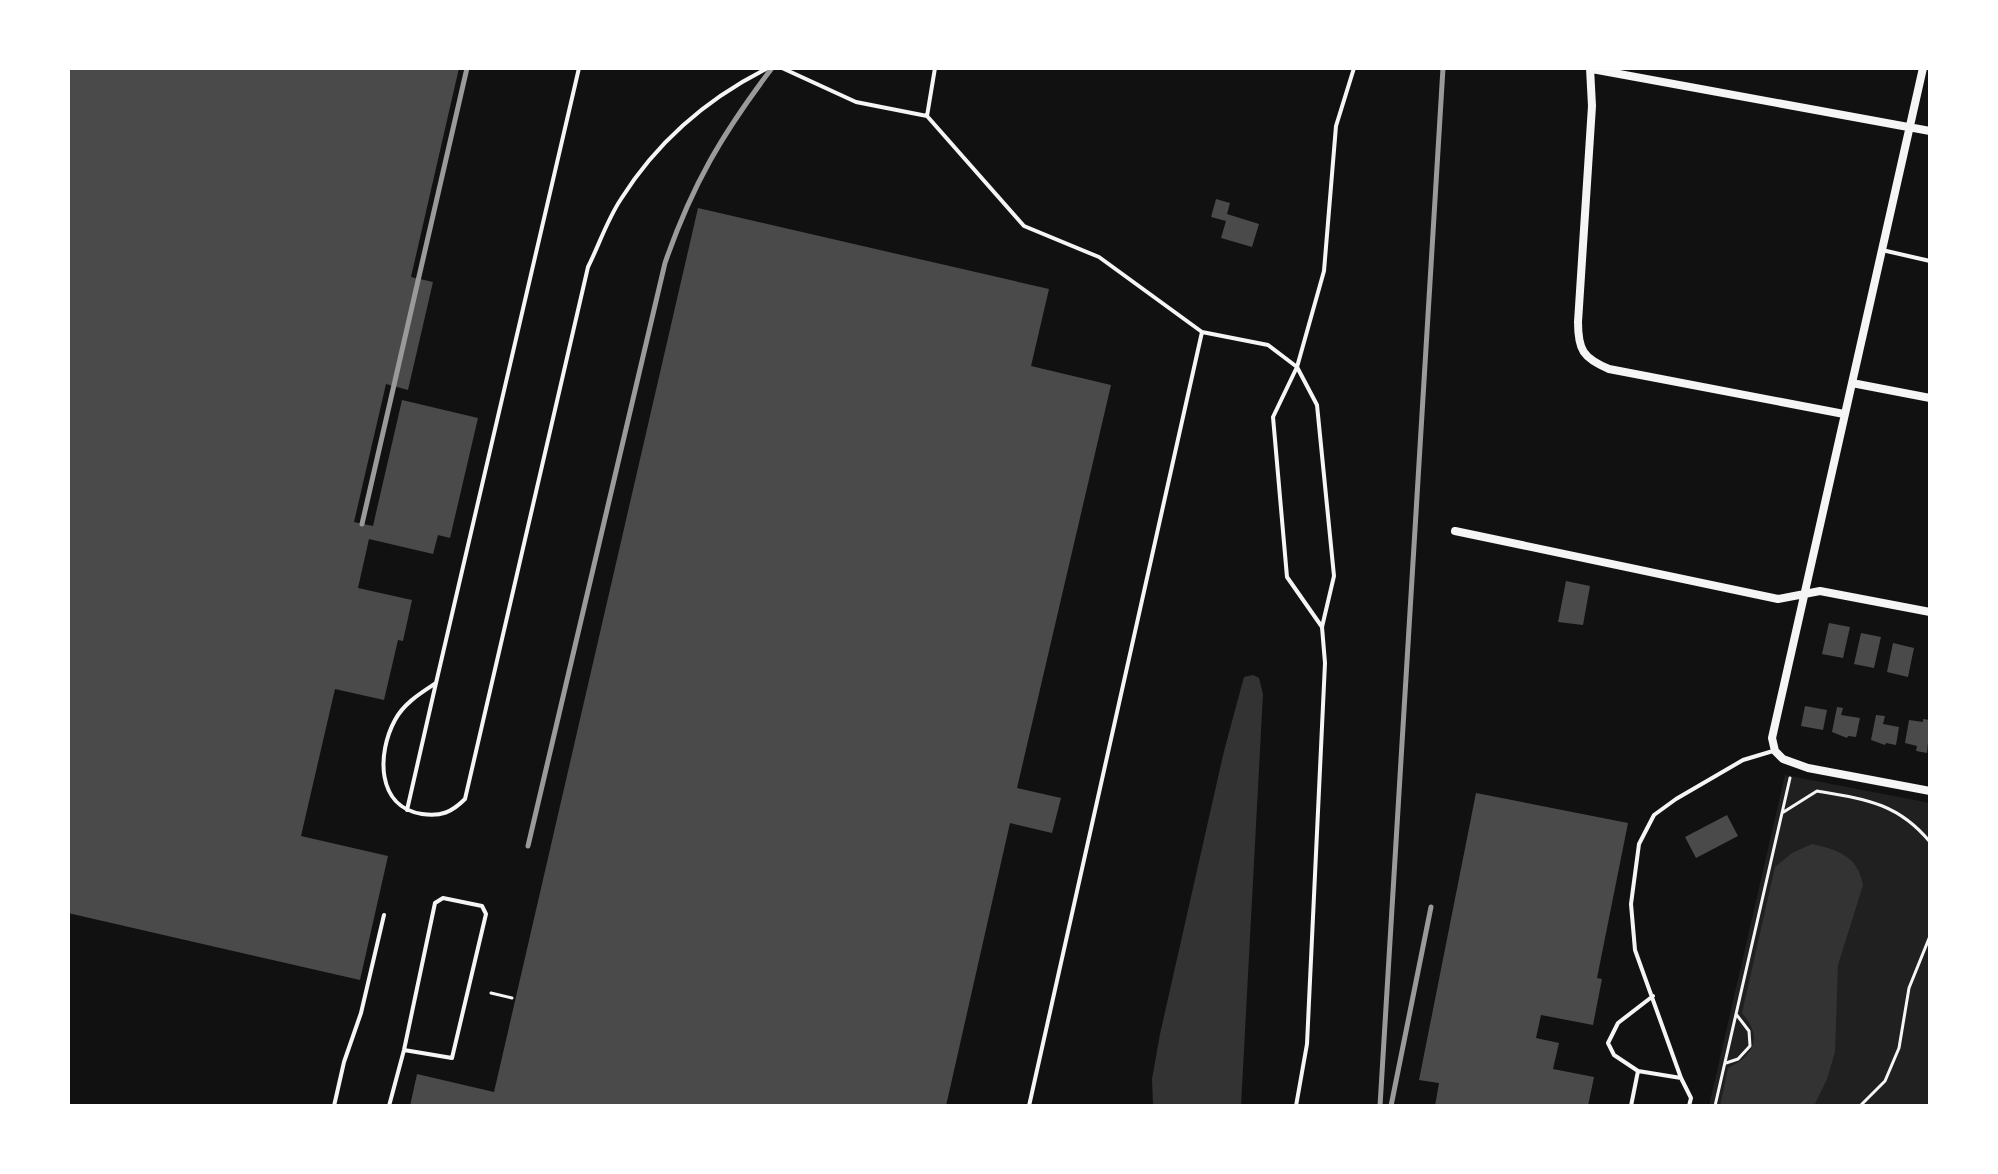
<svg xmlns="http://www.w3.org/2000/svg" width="1998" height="1174" font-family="'Exo 2',sans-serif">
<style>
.green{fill:#202020}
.water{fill:#333}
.building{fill:#4a4a4a}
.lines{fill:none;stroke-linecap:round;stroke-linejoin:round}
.path{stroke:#f5f5f5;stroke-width:3}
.service{stroke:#f5f5f5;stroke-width:4}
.minor{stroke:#f5f5f5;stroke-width:8}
.rail{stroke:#9a9a9a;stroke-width:5}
</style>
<rect width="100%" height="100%" fill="#111"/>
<path class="green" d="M1785 775 1930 803V1106H1709Z"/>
<path class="water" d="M1253 675 1259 678 1263 694 1241 1106H1153L1152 1079 1160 1034 1224 751 1244 677Z
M1812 844C1838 850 1858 856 1863 885L1838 965 1835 1052 1827 1079 1814 1106H1720L1728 1068C1755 1055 1763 1037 1742 1013L1775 867 1792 853Z"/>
<path class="building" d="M68 68H459L411 277 433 282 408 390 386 384 354 522 373 526 402 400 478 418 450 538 438 535 433 554 369 539 358 588 412 600 403 641 398 640 384 700 335 689 301 836 388 856 360 980 68 913Z
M1216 199 1230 203 1227 214 1259 224 1252 247 1221 238 1226 221 1211 217Z
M698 208 1049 289 1031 366 1111 385 1017 788 1061 798 1052 833 1010 823 946 1106H410L417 1074 494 1092Z
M1566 581 1590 586 1583 625 1558 622Z
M1829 623 1850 627 1843 658 1822 654Z
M1861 633 1881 637 1874 668 1854 664Z
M1893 643 1914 648 1908 677 1887 672Z
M1805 706 1827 710 1823 730 1801 726Z
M1837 707 1843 708 1841 715 1860 718 1856 737 1848 736 1847 738 1832 732Z
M1876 715 1885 716 1883 724 1899 727 1896 745 1886 743 1885 745 1871 740Z
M1923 719 1930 720 1927 753 1916 751 1917 746 1905 743 1909 720 1923 722Z
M1476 793 1628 823 1597 978 1602 979 1593 1025 1541 1015 1536 1038 1559 1043 1553 1069 1594 1077 1588 1106H1435L1439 1083 1419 1080Z
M1727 815 1738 836 1696 858 1685 837Z"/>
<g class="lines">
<path class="path" d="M1782 813 1790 778
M491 993 512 998
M1726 1063 1738 1059 1750 1046 1749 1031 1736 1014
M1715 1106 1782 813 1817 791C1865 799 1898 803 1930 842
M1860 1106 1885 1081 1899 1048 1909 988 1930 936"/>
<path class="service" d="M579 68 436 683C421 693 404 703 395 720 377 753 376 807 422 814 441 817 452 812 465 799L588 267C599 245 607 220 621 199 657 142 708 98 768 68
M782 68 856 102 927 116 1024 226 1099 257 1202 332 1268 345 1297 367 1317 405 1334 576 1322 627 1325 663 1307 1044 1296 1106
M927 116 935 68
M1882 250 1930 261
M1322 627 1287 577 1273 417 1297 367 1324 271 1336 126 1354 68
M407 810 436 683
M1638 1071 1681 1078
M334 1106 344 1062 361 1013 384 915
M389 1106 404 1050 435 903 443 898 482 906 486 914 452 1058 404 1050
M1029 1106 1202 332
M1631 1106 1638 1071 1614 1055 1608 1043 1618 1023 1653 996
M1689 1106 1691 1098 1681 1078 1635 950 1631 904 1639 844 1654 815 1676 799 1743 760 1773 751"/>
<path class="minor" d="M1590 68 1592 106 1578 322C1578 350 1583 358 1609 369L1844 414
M1923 68 1772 738 1775 751 1783 759 1808 768 1930 791
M1592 69 1930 131
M1852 383 1930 398
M1455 531 1778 599 1820 591 1930 612"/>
<path class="rail" d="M362 524 467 68
M528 846 665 263C692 185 722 134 772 68
M1380 1106 1443 68
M1391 1106 1431 907"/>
</g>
<rect width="1998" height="1174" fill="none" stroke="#ffffff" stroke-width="140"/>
</svg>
